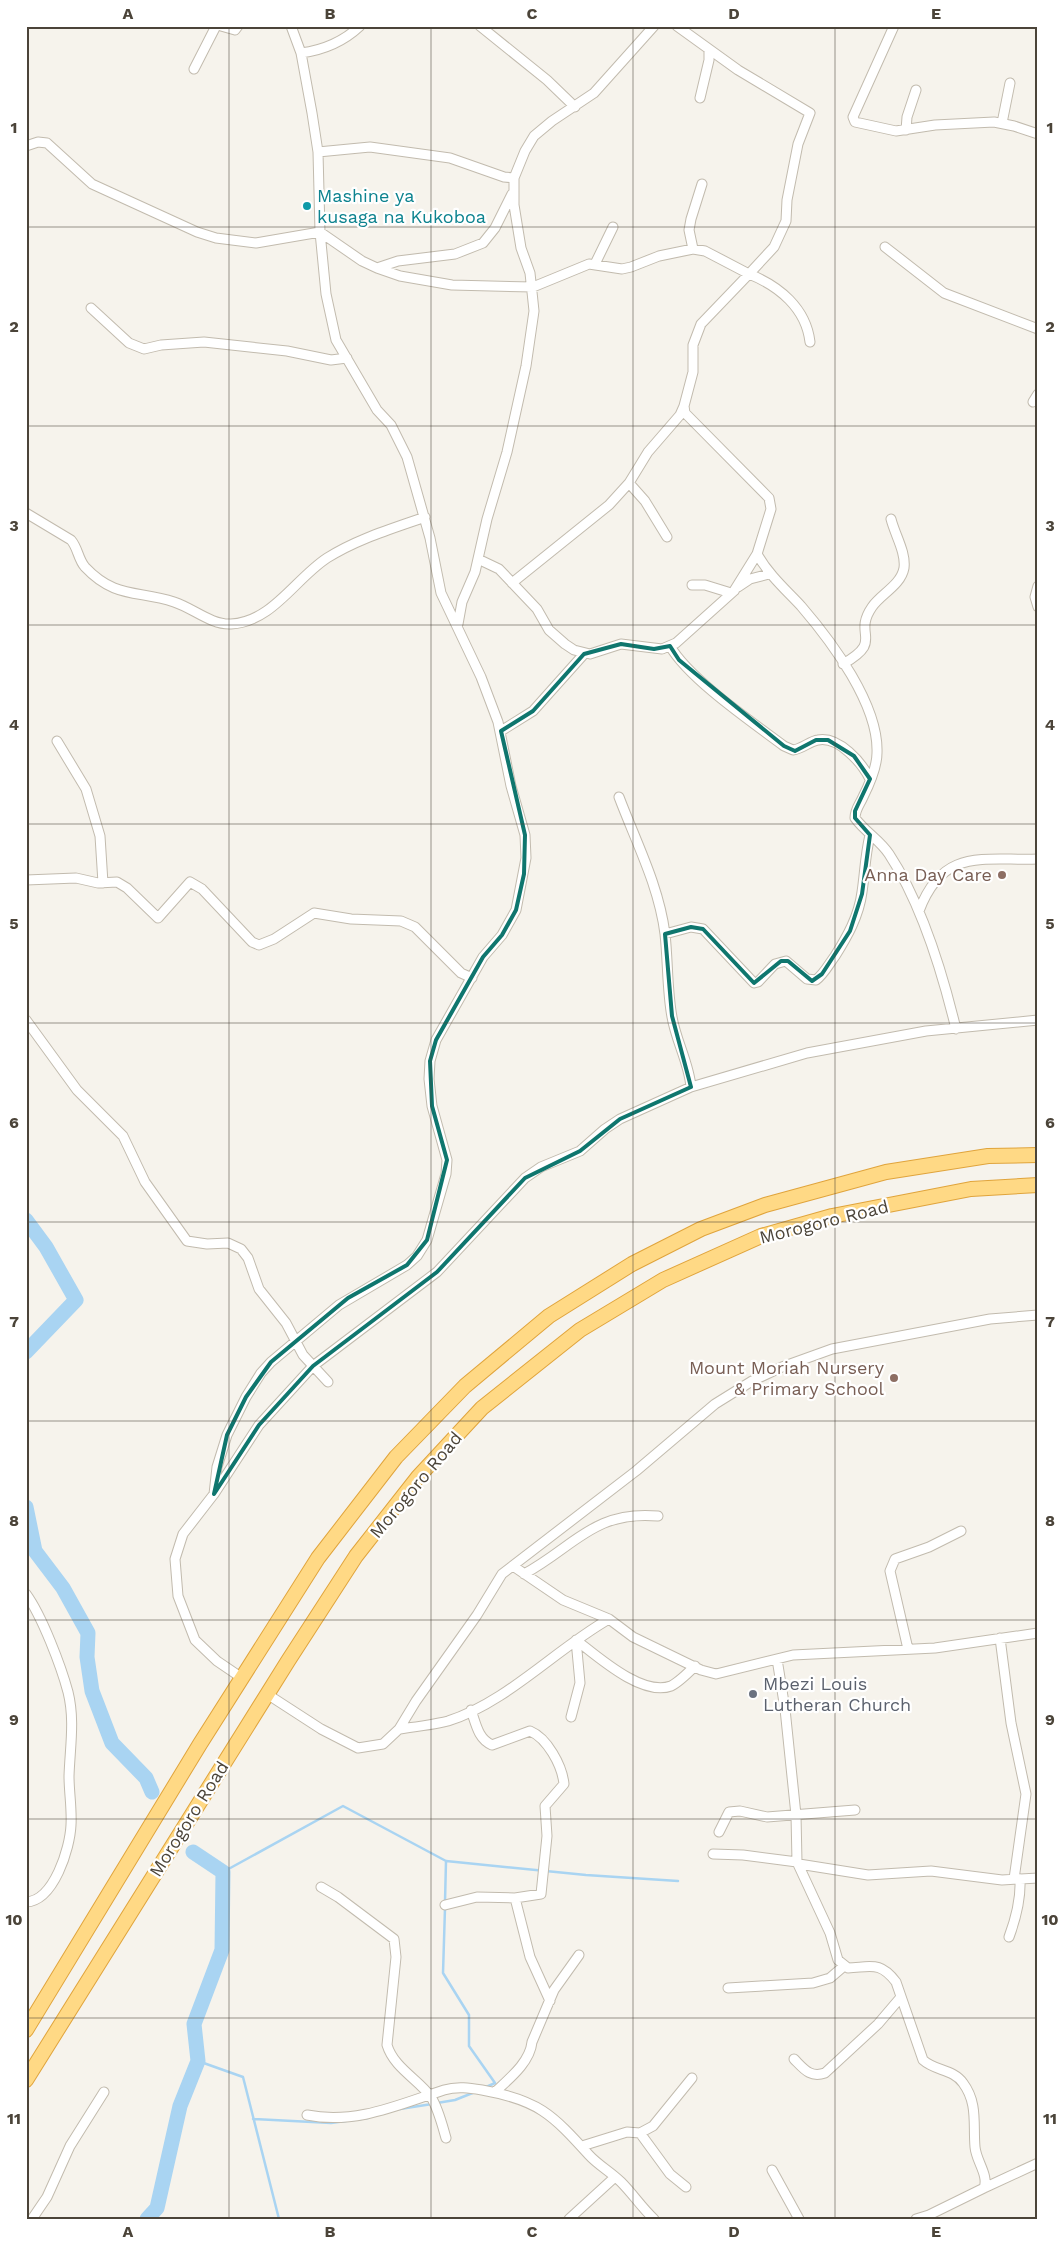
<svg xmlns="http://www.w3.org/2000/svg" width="1064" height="2245" font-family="'Work Sans',sans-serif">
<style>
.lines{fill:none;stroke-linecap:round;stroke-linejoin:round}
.stream{stroke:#a9d4f2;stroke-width:2.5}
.river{stroke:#a9d4f2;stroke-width:15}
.minor-casing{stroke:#c2bbae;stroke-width:11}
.trunk-casing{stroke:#e0a43c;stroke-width:16}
.minor{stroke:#fff;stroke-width:9}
.trunk{stroke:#ffd985;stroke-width:14}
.marked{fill:none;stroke:#0f766e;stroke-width:4;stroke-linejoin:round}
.grid{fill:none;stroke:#4b4439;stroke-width:1;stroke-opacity:0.55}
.culture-dot{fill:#0f9aa8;stroke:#fff;stroke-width:2}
.education-dot{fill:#8d6e63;stroke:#fff;stroke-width:2}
.worship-dot{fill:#6b7280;stroke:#fff;stroke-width:2}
.labels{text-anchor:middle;stroke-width:4.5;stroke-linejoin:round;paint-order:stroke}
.culture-label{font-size:18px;fill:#0d838f;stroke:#fff;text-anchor:start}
.education-label{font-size:18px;fill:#785e54;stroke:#fff;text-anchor:end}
.street-label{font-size:18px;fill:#4b4439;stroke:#fff}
.worship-label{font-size:18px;fill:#5b616d;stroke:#fff;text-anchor:start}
.neatline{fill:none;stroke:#4b4439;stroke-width:2}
.grid-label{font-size:16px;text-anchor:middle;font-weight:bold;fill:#4b4439}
</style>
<rect width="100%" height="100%" fill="#f6f3ec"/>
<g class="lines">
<path class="stream" d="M223 1872 343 1806 446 1861 586 1875 678 1881
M445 1902 446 1861
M445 1908 443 1973 469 2015V2046L495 2083 484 2088
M198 2061 243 2077 279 2219
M437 2103 455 2100 475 2092
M400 2109 432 2104
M253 2119 331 2123 368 2118"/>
<path class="river" d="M26 1220 46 1247 76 1300 26 1352
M26 1507 35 1551 63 1588 88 1633 87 1657 92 1691 112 1743 146 1778 152 1792
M147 2219 157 2208 180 2106 198 2061 194 2024 222 1950 223 1872 193 1852"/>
<defs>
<path id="minor" d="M221 26 235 30 238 26
M480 26 547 80 575 107
M894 26 853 117 855 122 896 131 935 125 994 122 1014 126 1038 134
M301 53C324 50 343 42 360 26
M194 69 216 26
M700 98 709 60V49
M1002 123 1010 83
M906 130 907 117 916 90
M26 146 38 142 47 143 92 184 197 232 216 238 256 243 320 232 362 261 377 268 400 276 452 285 533 287 589 264 622 269 631 267 659 256 693 249 705 251 749 274 774 247 786 221 787 200 798 144 810 113 738 70 677 26
M318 152 370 147 450 158 504 177 514 178
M885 247 944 293 1038 329
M693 249 689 230 691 219 702 184
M595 264 613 227
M377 268 398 261 455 254 483 243 495 228 512 194
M91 308 129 343 144 349 161 345 204 342 287 351 331 360 347 358
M810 342C806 308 779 286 749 274L701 324 693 345V372L684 406 685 413 769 498 771 509 757 554C769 575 785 589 801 606 832 642 879 705 877 753 877 766 869 785 863 797 860 804 855 809 855 818 865 832 880 840 889 854 922 904 942 971 956 1029
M1033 402 1038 394
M629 483 645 501 667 537
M26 513 71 540C78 548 78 559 85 567 115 599 138 590 174 602 193 608 211 625 231 624 272 622 295 579 327 558 357 539 391 529 425 517
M478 559 499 569 537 609 549 630 565 644 574 650 590 654 621 644 662 649 676 643 734 591 757 554
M512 583 609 505 629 483 648 452 680 415 684 406
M692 585H705L731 593
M1038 586 1035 597 1038 607
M738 587 750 579 769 574
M458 624 462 602 475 572 487 519 507 452 526 366 534 311 530 273 521 248 514 205V178L525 151 534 136 552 121 594 93 654 26
M670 646C689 679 752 722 784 746L793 750C802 749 810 741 818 740 839 736 862 763 870 779
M843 664C885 640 852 636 872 607 881 594 901 585 904 568 906 552 895 535 891 519
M501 731 533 711 584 654
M57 741 86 789 100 836 103 883
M619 797C636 842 659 886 665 934 668 961 667 990 672 1017 676 1041 689 1063 691 1087
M26 880 76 878 98 883 117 882 127 888 158 918 190 882 202 889 252 942 259 945 274 939 314 913 351 919 401 921 415 927 461 973 472 978
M919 911C943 847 983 861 1038 859
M665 934 691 927 703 929 754 983 758 982 775 964 786 961 807 979 816 980C824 974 829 964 835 956 847 937 859 916 862 892 865 872 865 856 870 835
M26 1020 77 1090 123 1136 145 1182 187 1241 207 1244 228 1243 241 1249 248 1258 259 1289 286 1323 303 1355 328 1382
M214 1494 217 1467 227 1435 246 1397 261 1373 271 1362 339 1305 407 1265 417 1256 427 1240 446 1174 447 1160 432 1106 429 1079 430 1061 436 1040 483 957 502 935 516 910 526 858 525 835 511 786 498 722 481 677 441 593 430 538 407 457 391 425 377 410 336 340 326 294 320 232 318 152 312 113 301 53 291 26
M513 1566 563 1600 609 1619 633 1637 701 1670 716 1674 793 1655 935 1648 1038 1633
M524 1574C574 1547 594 1510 658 1516
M26 1594C42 1616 61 1666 68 1692 75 1720 70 1747 69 1776 69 1792 72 1809 71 1825 70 1848 54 1901 26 1902
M1000 1638 1011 1723 1026 1794 1014 1879
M576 1640C597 1656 642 1697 671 1686 679 1682 688 1673 695 1666
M908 1649 890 1571 895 1559 929 1547 961 1531
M777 1659 785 1709 796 1815 797 1862 830 1933 838 1960 848 1968C871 1967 880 1961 896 1982L923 2060C935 2071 953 2069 963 2083 978 2103 973 2124 975 2147 976 2161 989 2175 984 2188L929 2215 916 2219
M242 1678 217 1661 195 1640 178 1596 175 1559 183 1534 214 1494 259 1425 313 1366 437 1272 525 1178 541 1167 580 1151 605 1129 620 1119 691 1087 807 1053 926 1031 1038 1020
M267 1694 321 1729 358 1748 383 1744 399 1729 416 1701 477 1615 502 1574 636 1471 715 1404 752 1381 782 1367 832 1349 990 1319 1038 1315
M571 1717 580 1683 576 1640
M399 1729C415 1727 432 1725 448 1721 506 1703 556 1649 609 1619
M719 1832 729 1812 740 1811 767 1817 855 1810
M713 1854 743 1855 797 1862
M799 1864 868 1875 931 1871 1002 1880 1038 1878
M321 1887 338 1897 394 1939 396 1957 387 2045C394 2068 418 2079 431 2097 438 2108 442 2124 446 2138
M515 1898 530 1957 550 2001
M445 1905 477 1897 515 1898 541 1894 547 1836 545 1806 564 1784C562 1765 547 1738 530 1731L492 1745C478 1739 476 1724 471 1710
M1009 1937C1016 1918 1021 1899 1020 1879
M728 1988 813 1983 830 1978 844 1966
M794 2059C804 2069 810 2078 825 2073L878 2024 901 1997
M495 2092C510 2078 530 2062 532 2042L554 1990 579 1955
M307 2115C356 2125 400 2104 444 2090 457 2086 470 2088 482 2090 538 2100 552 2114 589 2155 598 2165 611 2172 621 2182 633 2194 642 2208 654 2219
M640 2133 653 2126 692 2078
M582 2146 627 2132 640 2133 670 2174 686 2187
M772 2170 799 2219
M984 2188 1038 2163
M32 2219 47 2197 70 2146 104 2092
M569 2219 615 2177"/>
<path id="trunk" d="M26 2030 200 1744 318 1558 396 1457 465 1386 549 1316 632 1264 701 1229 765 1205 886 1172 988 1156 1038 1155
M26 2080 288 1661 356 1556 418 1477 482 1408 580 1330 663 1280 761 1236 832 1216 971 1189 1038 1185"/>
</defs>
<use href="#minor" class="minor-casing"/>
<use href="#trunk" class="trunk-casing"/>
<use href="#minor" class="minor"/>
<use href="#trunk" class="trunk"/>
</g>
<path class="marked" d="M621 644 654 649 670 646 679 660 784 746 795 751 816 740H828L854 756 870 779 855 811V818L870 835 862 894 850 931 822 974 812 981 788 961H781L754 983 703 929 691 927 665 934 672 1016 691 1087 620 1119 580 1151 525 1178 437 1272 313 1366 259 1425 214 1494 227 1435 246 1397 271 1362 348 1298 407 1265 427 1240 447 1160 432 1106 430 1061 436 1040 483 957 502 935 516 910 524 874 525 835 501 731 533 711 584 654Z"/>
<path class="grid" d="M229 26V2219M431 26V2219M633 26V2219M835 26V2219M26 227H1038M26 426H1038M26 625H1038M26 824H1038M26 1023H1038M26 1222H1038M26 1421H1038M26 1620H1038M26 1819H1038M26 2018H1038"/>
<circle class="culture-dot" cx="307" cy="206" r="5"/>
<g class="education-dot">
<circle cx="1002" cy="875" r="5"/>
<circle cx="894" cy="1378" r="5"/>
</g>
<circle class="worship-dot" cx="753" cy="1694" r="5"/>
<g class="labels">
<g class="culture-label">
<text x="317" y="202">Mashine ya<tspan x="317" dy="21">kusaga na Kukoboa</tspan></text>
</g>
<g class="education-label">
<text x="992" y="881">Anna Day Care</text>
<text x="884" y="1374">Mount Moriah Nursery<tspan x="884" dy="21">&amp; Primary School</tspan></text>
</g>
<g class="street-label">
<text transform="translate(824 1222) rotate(-14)" y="6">Morogoro Road</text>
<text transform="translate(416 1485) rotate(-50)" y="6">Morogoro Road</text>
<text transform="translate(189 1819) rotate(-58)" y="6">Morogoro Road</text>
</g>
<g class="worship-label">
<text x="763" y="1690">Mbezi Louis<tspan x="763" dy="21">Lutheran Church</tspan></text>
</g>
</g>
<rect width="1064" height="2245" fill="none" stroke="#ffffff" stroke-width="55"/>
<rect x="28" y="28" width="1008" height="2190" class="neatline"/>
<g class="grid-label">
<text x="128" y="19">A</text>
<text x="330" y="19">B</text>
<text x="532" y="19">C</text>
<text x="734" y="19">D</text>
<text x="936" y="19">E</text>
<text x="14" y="133">1</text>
<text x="1050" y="133">1</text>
<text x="14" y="332">2</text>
<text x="1050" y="332">2</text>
<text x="14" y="531">3</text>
<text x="1050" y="531">3</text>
<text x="14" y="730">4</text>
<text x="1050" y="730">4</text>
<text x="14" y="929">5</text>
<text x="1050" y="929">5</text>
<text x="14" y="1128">6</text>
<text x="1050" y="1128">6</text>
<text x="14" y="1327">7</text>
<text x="1050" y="1327">7</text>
<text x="14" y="1526">8</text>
<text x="1050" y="1526">8</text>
<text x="14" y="1725">9</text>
<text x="1050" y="1725">9</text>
<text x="14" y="1925">10</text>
<text x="1050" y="1925">10</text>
<text x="14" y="2124">11</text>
<text x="1050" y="2124">11</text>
<text x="128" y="2237">A</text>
<text x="330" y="2237">B</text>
<text x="532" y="2237">C</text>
<text x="734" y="2237">D</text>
<text x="936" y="2237">E</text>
</g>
</svg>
